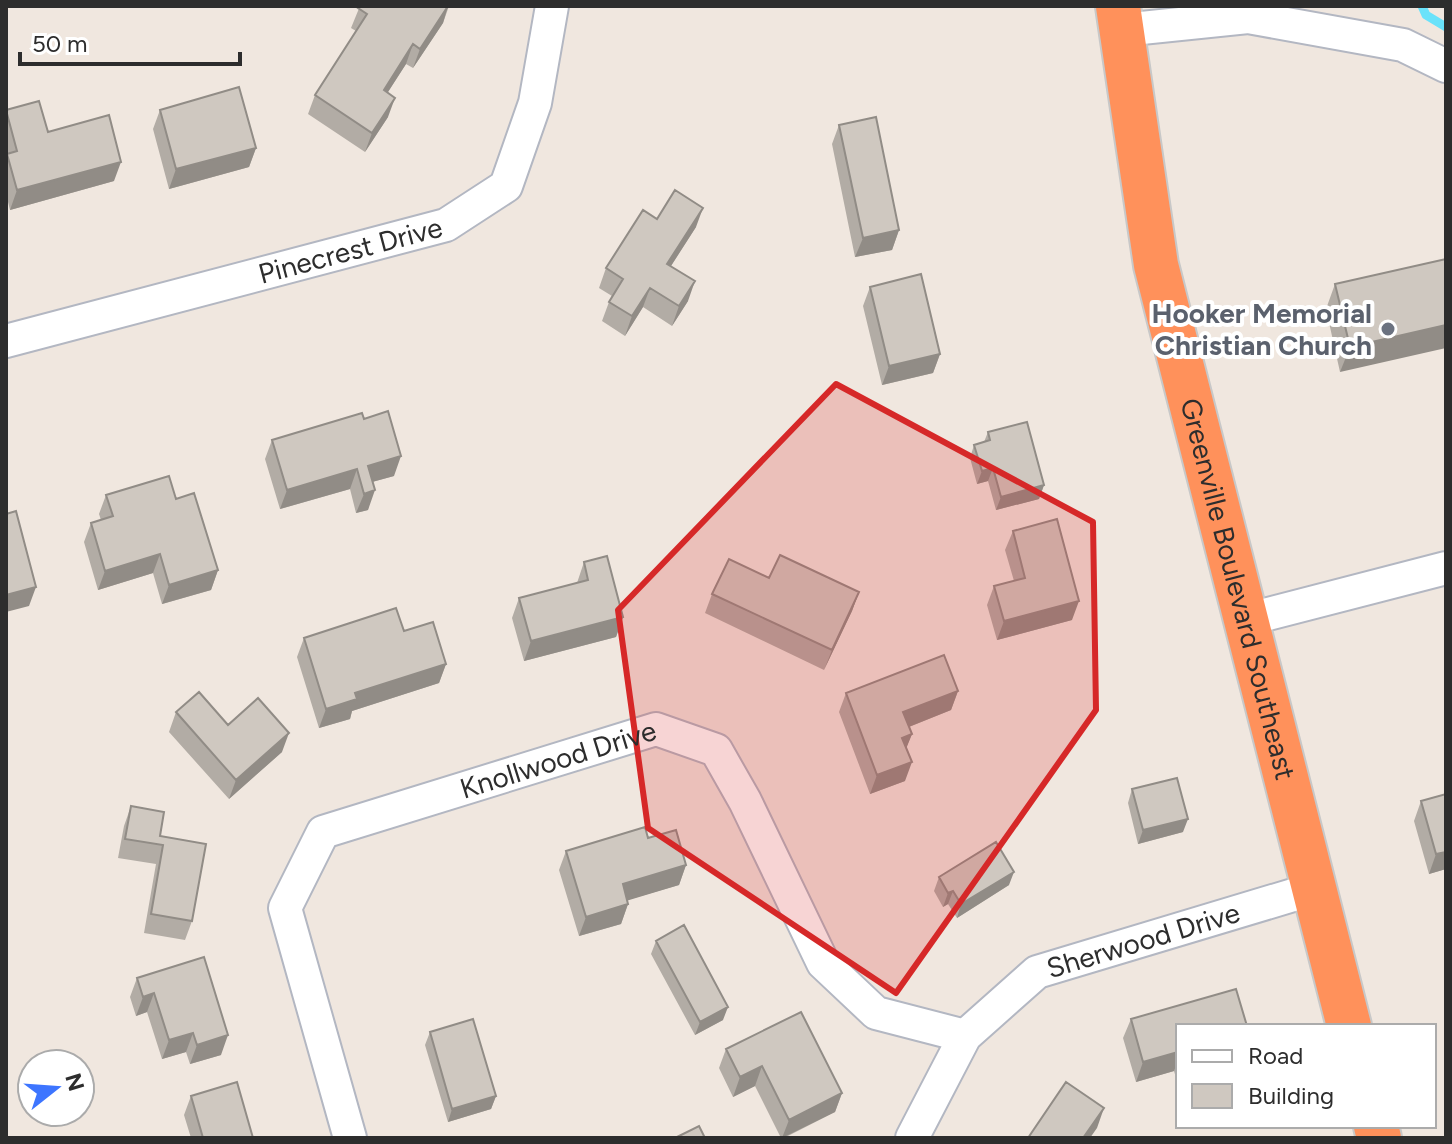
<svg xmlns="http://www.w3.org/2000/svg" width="1452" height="1144" font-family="Figtree,sans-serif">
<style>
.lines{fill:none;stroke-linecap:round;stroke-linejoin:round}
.stream{stroke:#6ae2fa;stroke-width:9}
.minor-casing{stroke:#b3b7c2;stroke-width:36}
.highway-casing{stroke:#c8c8c8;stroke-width:48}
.minor{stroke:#fff;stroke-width:32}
.highway{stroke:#ff915b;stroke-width:44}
.wall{fill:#b2aca5}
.shaded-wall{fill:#918c86}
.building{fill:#cfc8c0;stroke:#918c86;stroke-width:2}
.marked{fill:#d62828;fill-opacity:0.2;stroke:#d62828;stroke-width:6;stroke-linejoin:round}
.worship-dot{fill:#6b7280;stroke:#fff;stroke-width:3}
.labels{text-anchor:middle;stroke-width:8;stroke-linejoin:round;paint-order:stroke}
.street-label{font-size:28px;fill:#2d2d2d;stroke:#fff}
.worship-label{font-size:28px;font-weight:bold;fill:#5b616d;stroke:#fff;text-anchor:end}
</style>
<rect width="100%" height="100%" fill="#f0e7df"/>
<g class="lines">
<path class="stream" d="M1422 6 1426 15 1446 27"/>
<defs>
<g id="minor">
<path d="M1122 30 1248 17 1403 45 1446 66"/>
<path id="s1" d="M6 341 446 225 506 186 535 103 552 6"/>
<path d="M1245 620 1446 568"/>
<path id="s2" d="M350 1138 285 908 323 832 656 729 716 750 745 801 823 963 876 1013 965 1036"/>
<path id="s3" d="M912 1138 965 1036 1037 972 1313 889"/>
</g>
<g id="highway">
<path id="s4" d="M1118 6 1156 265 1349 1026"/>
<path d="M1376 1126 1379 1138"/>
</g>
</defs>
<use href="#minor" class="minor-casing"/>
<use href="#highway" class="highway-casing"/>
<use href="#minor" class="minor"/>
<use href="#highway" class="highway"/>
</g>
<path class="wall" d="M360 6H449L443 23 413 68 406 64 388 92V117L365 152 308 114 315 95 356 31 351 28Z
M6 110 48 132 114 181 10 210 6 194Z
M160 110 256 148 249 167 169 189 153 129Z
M839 125 899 230 892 250 855 257 832 144Z
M657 219 696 227 671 266 688 301 672 326 643 307 625 336 602 321 609 302 612 296 599 288 606 268Z
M1446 259 1340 372 1326 309 1335 284Z
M870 287 940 354 933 373 882 385 863 306Z
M988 432 1044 485 1039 499 996 510 988 481 977 484 970 458 974 445 984 442Z
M272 440 394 476 372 482 368 510 356 513 350 489 280 509 265 459Z
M106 495 176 499 218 570 211 590 162 604 153 573 98 590 84 542 91 523 101 520 99 514Z
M1013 531 1072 620 997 640 987 605 994 586 1014 581 1005 550Z
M584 562 623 617 616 637 524 661 512 618 519 598 577 583Z
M859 592 852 611 824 670 705 613 712 594Z
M404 631 446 664 439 683 352 711 350 719 319 728 297 657 304 638Z
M958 691 951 710 909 727 912 734 906 748 905 781 870 794 839 712 846 693Z
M176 712 282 752 229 799 169 732Z
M1132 789 1183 832 1138 844 1128 803Z
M1421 801 1446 869 1429 874 1414 821Z
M131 806 160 836 192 921 185 940 144 933 156 864 118 858 124 826Z
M648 838 686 865 679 885 627 900 628 904 621 924 579 936 559 870 566 851Z
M939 877 1009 885 957 918 948 904 943 907 934 891Z
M656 941 723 1020 695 1035 651 954Z
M137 978 221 1055 190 1064 186 1052 162 1059 147 1012 136 1016 130 997Z
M1131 1019 1178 1026V1084L1174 1071 1136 1082 1123 1038Z
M430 1032 496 1096 491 1109 448 1122 425 1045Z
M726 1049 842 1093 835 1112 784 1138H781L755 1086 733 1097 719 1068Z
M191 1096 253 1138H191L184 1115Z"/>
<path class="shaded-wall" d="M448 6 443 23 413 68 420 49Z
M413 44 406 64 377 109 384 90Z
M395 98 388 117 365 152 372 133Z
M256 148 249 167 169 189 176 169Z
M121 162 114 181 10 210 17 190Z
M703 208 696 227 660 283 667 264Z
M899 230 892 250 855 257 863 238Z
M695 281 688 301 672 326 679 306Z
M650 288 643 307 625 336 632 316Z
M1446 325V348L1340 372 1350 347Z
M940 354 933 373 882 385 889 366Z
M401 456 394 476 361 485 368 466Z
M993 468 988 481 977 484 982 471Z
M357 469 350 489 280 509 287 490Z
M1044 485 1039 499 996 510 1001 497Z
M375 490 368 510 356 513 364 494Z
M160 554 153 573 98 590 105 571Z
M218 570 211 590 162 604 169 585Z
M36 587 29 606 6 612V595Z
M859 592 852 611 824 670 832 650Z
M1079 601 1072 620 997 640 1004 621Z
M623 617 616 637 524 661 531 641Z
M446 664 439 683 352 711 350 719 319 728 326 709 355 693Z
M958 691 951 710 896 732 903 712Z
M289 733 282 752 229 799 236 780Z
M912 734 904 754 902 738Z
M912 762 905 781 870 794 877 775Z
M1188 819 1183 832 1138 844 1143 830Z
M1446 852V869L1429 874 1436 854Z
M686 865 679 885 616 904 623 884Z
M1014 872 1009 885 957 918 961 904Z
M953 891 948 904 943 907 948 893Z
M628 904 621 924 579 936 586 917Z
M154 993 147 1012 136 1016 143 997Z
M728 1007 723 1020 695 1035 700 1022Z
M193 1033 186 1052 162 1059 169 1040Z
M228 1035 221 1055 190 1064 197 1045Z
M1178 1052V1060L1174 1071 1136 1082 1143 1062Z
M762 1066 755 1086 733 1097 740 1077Z
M842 1093 835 1112 782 1138 789 1120Z
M496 1096 491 1109 448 1122 452 1109Z
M1104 1108 1097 1128 1090 1138H1083Z"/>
<path class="building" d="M360 6H448L420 49 413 44 384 90 395 98 372 133 315 95 367 14 358 8Z
M239 87 256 148 176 169 160 110Z
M39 101 48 132 109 115 121 162 17 190 7 154 17 151 6 110Z
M876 117 899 230 863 238 839 125Z
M675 190 703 208 667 264 695 281 679 306 650 288 632 316 609 302 623 279 606 268 643 210 657 219Z
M1446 259V325L1350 347 1335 284Z
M921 274 940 354 889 366 870 287Z
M388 411 401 456 368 466 375 490 364 494 357 469 287 490 272 440 362 413 364 419Z
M1027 422 1044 485 1001 497 993 468 982 471 974 445 990 440 988 432Z
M169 476 176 499 194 493 218 570 169 585 160 554 105 571 91 523 113 516 106 495Z
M16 511 36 587 6 595V514Z
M1057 519 1079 601 1004 621 994 586 1025 578 1013 531Z
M780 555 859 592 832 650 712 594 729 559 769 578Z
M607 556 623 617 531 641 519 598 588 580 584 562Z
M396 608 404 631 433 622 446 664 355 693 357 699 326 709 304 638Z
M944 655 958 691 903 712 912 734 902 738 912 762 877 775 846 693Z
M199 692 228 725 258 698 289 733 236 780 176 712Z
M1177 778 1188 819 1143 830 1132 789Z
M1446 794V852L1436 854 1421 801Z
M131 806 164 812 160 836 206 844 192 921 151 914 163 845 125 839Z
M645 827 648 838 676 830 686 865 623 884 628 904 586 917 566 851Z
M996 842 1014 872 961 904 953 891 948 893 939 877Z
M684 925 728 1007 700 1022 656 941Z
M204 957 228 1035 197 1045 193 1033 169 1040 154 993 143 997 137 978Z
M1236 989 1247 1026H1178V1052L1143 1062 1131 1019Z
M801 1012 842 1093 789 1120 762 1066 740 1077 726 1049Z
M473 1019 496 1096 452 1109 430 1032Z
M237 1082 253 1138H203L191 1096Z
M1066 1082 1104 1108 1083 1138H1028Z
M699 1126 705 1138H675Z"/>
<path class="marked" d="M836 384 1093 522 1096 710 896 993 648 828 618 610Z"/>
<circle class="worship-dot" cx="1388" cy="329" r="8"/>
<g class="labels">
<g class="street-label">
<text dy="10" stroke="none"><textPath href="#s1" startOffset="356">Pinecrest Drive</textPath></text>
<text dy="10" stroke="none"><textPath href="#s4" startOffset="596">Greenville Boulevard Southeast</textPath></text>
<text dy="10" stroke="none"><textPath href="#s2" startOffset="570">Knollwood Drive</textPath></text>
<text dy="10" stroke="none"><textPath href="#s3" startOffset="322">Sherwood Drive</textPath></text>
</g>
<g class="worship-label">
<text x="1372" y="323">Hooker Memorial<tspan x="1372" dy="32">Christian Church</tspan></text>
</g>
</g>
<rect width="1452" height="1144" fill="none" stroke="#2d2d2d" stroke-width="16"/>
<rect x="1176" y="1024" width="260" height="104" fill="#ffffff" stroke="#ababab" stroke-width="2"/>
<rect x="1192" y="1050" width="40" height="12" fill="#ffffff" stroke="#ababab" stroke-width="2"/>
<text x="1248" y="1064" font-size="24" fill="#2d2d2d">Road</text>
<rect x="1192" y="1084" width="40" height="24" fill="#cfc8c0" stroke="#ababab" stroke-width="2"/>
<text x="1248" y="1104" font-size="24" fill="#2d2d2d">Building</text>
<g transform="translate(56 1088) rotate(73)"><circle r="38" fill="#ffffff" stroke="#ababab" stroke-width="2"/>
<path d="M0-6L14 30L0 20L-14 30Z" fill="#3d75ff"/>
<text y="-12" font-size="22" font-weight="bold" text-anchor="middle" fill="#2d2d2d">N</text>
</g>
<path d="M20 52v12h220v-12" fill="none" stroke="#2d2d2d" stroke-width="4"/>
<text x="32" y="52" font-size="24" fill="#2d2d2d" stroke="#ffffff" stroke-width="6" paint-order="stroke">50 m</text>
</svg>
